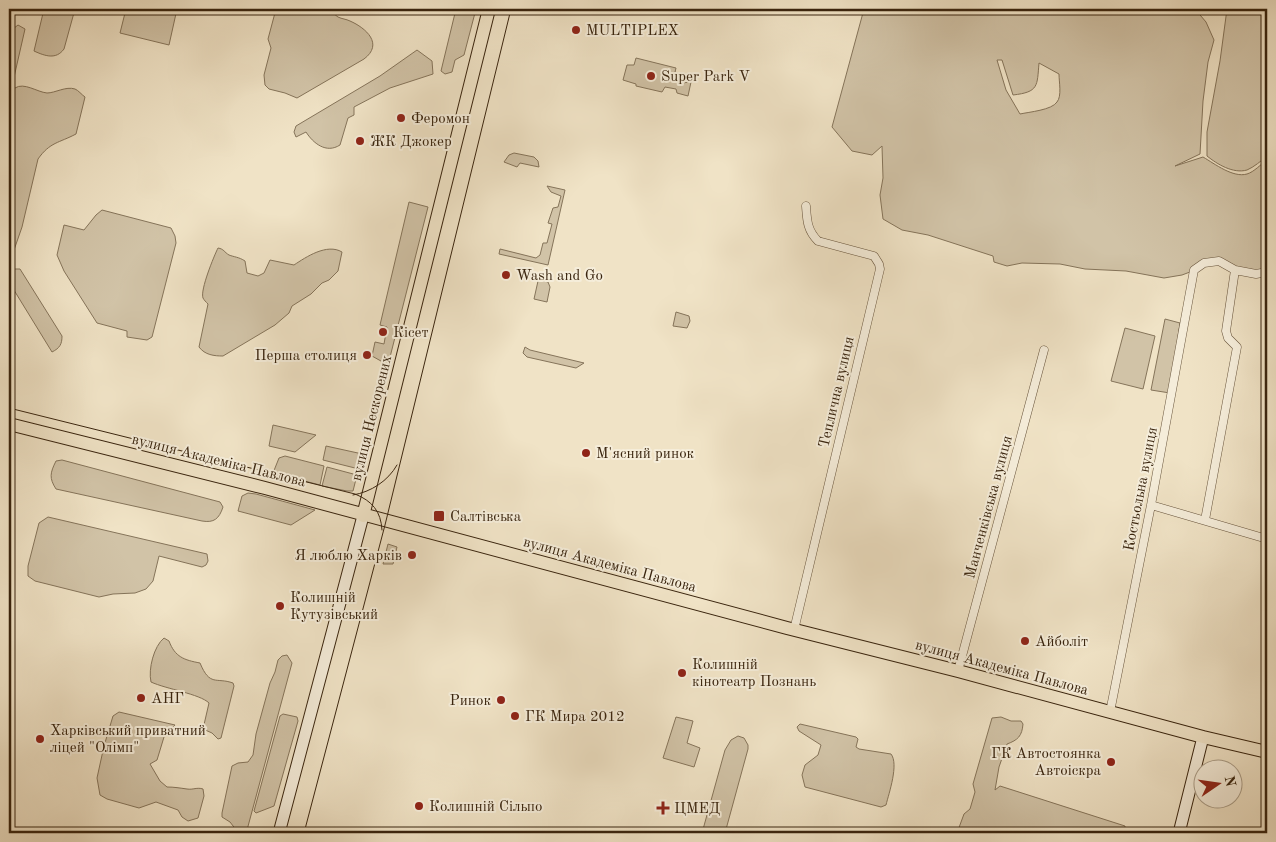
<svg xmlns="http://www.w3.org/2000/svg" width="1276" height="842" font-family="'Old Standard TT',serif">
<style>
.green{fill:#d1c3a7;stroke:#85745a;fill-rule:evenodd}
.lines{fill:none;stroke-linecap:round;stroke-linejoin:round}
.street-casing{stroke:#67543c;stroke-width:9}
.secondary-casing{stroke:#39240e;stroke-width:13}
.primary-casing{stroke:#39240e;stroke-width:14}
.street{stroke:#f5edda;stroke-width:8}
.secondary{stroke:#f5edda;stroke-width:11}
.primary{stroke:#f0e3c6;stroke-width:12}
.tram{stroke:#39240e;stroke-width:1}
.poi-dot{fill:#8f2418;stroke:#f5edda;stroke-width:2}
.labels{text-anchor:middle;stroke-width:4;stroke-linejoin:round;paint-order:stroke}
.poi-label{font-size:15px;fill:#39240e;stroke:#f5edda;text-anchor:start}
.street-label{font-size:15px;fill:#39240e;stroke:#f5edda}
</style>
<rect width="100%" height="100%" fill="#f0e3c6"/>
<filter id="stains"><feTurbulence type="fractalNoise" baseFrequency=".004" numOctaves="4"/><feColorMatrix values="0 0 0 0 .2 0 0 0 0 .09 0 0 0 0 .02 0 0 0 .5 -.17"/></filter>
<radialGradient id="worn" r=".72"><stop offset=".6" stop-color="#630" stop-opacity="0"/><stop offset="1" stop-color="#630" stop-opacity=".3"/></radialGradient>
<path class="green" d="M44 9H75L64 49C56 60 45 56 34 51Z
M126 9H177L169 45 120 33Z
M276 9H330C332 12 335 15 338 17 342 19 346 19 350 21 366 28 384 44 364 59L297 98 285 93 269 89 265 85 264 75 271 48 268 39Z
M456 9H476L464 55 455 60 452 72 445 74 441 71Z
M864 9H1195L1206 22 1214 40 1208 62 1203 101 1200 154 1175 166 1203 157C1215 164 1233 178 1247 174 1254 172 1261 164 1267 160V272L1256 274 1219 261 1182 275 1164 278 1126 271 1085 269 1060 264 1022 263 1007 266 994 262 993 256 928 235 902 230 883 219 880 195 883 178 882 146 872 155 852 151 832 127ZM997 60H1002L1013 95C1039 92 1037 86 1039 63L1059 74C1059 82 1062 96 1057 102 1052 110 1029 112 1020 114L1006 90Z
M1227 9H1267V156C1261 161 1254 167 1247 170 1233 174 1217 164 1207 156V132L1220 61Z
M18 25 25 29 12 86 15 88C24 82 37 92 47 93 55 93 66 86 75 89 78 90 82 95 85 97L76 134C59 143 50 142 38 159L22 227 14 250 9 245V32Z
M417 50 432 61 433 74 390 88 354 107V115L348 118 340 145C326 154 313 143 306 132L296 137 294 132 296 126 380 76Z
M636 58 676 68 675 72 678 73 681 83 691 82 688 96 677 93 676 89 665 87 662 92 636 86V84L623 80 627 65H634Z
M514 153 534 157 538 161 539 167 520 163 517 167 504 162 509 155Z
M547 186 565 190 548 265 499 254 500 249 536 258 540 255 543 243H547L552 224 548 223 553 208 558 207 561 196 551 192Z
M409 202 428 207 388 365 372 356 375 342 384 344 387 327 380 325Z
M102 210 171 228 175 236 176 243 152 337 147 340 127 337V331L97 323 64 271 57 255 64 225 84 230 96 215Z
M218 248C224 249 224 252 229 255 234 257 239 257 245 261L247 273 258 276 264 273 270 260 294 265C306 257 327 243 342 252L338 271 329 280 322 283 311 294 292 306 289 313 275 325 223 356C214 356 205 355 199 347L208 304C206 302 204 300 203 298 200 290 214 256 218 248Z
M15 269H20L62 336C62 344 60 348 52 352L9 282V274Z
M541 280 548 282 550 287 547 302 534 299 538 281Z
M676 312 689 316 690 321 687 328 673 326Z
M1165 319 1180 323 1170 393 1151 390Z
M1125 328 1155 336 1143 389 1111 381Z
M525 347 530 350 584 363 576 368 527 357 523 353Z
M273 425 316 435 295 452 269 446Z
M326 446 367 455 363 470 323 460Z
M285 456 324 466 320 485 273 473 279 458Z
M62 460 220 502 223 507C219 519 214 523 202 521L56 489C49 478 50 473 56 461Z
M327 467 357 475 353 491H347L322 486Z
M248 493 256 494 315 510 291 525 238 511 242 496Z
M48 517 207 554 208 561 206 565 202 567 159 556 153 581 146 589 135 593 113 594 99 597 35 581 28 576V566L39 523Z
M388 544 397 547 393 564H383Z
M164 638 169 641C175 657 184 660 200 663 210 687 216 677 233 683L234 686 221 738 218 739 212 733 203 729 209 703C200 694 166 689 151 682 148 669 154 646 164 638Z
M287 655 292 663 247 830 237 831 230 822 222 817V813L232 766 238 763 248 762 253 755 256 734 270 683 275 672 278 660 282 656Z
M119 712 175 725 164 737 157 760 150 764 160 781 167 787C174 787 180 788 187 789 193 790 197 787 203 789L204 796 198 818 188 821 182 817 178 810 156 802 139 808 107 799 100 795 97 778 104 746 113 716Z
M283 714 297 717 298 721 274 806 256 813 254 811 280 716Z
M676 717 693 721 687 743 700 748 694 767 663 758Z
M1001 717 1011 721H1021L1023 724C1022 736 1018 740 1007 744L999 767 995 790 1000 786 1125 826V833H957L964 814 970 809 975 792 973 784 992 718Z
M800 724 856 737 858 739 856 747 859 749 891 754C899 764 889 793 886 805L881 807 805 787 802 775 805 765 818 755 821 745 799 731 797 727Z
M738 736 744 738 748 745V749L725 833H702L725 750 731 740Z"/>
<g class="lines">
<defs>
<path id="street" d="M1151 505 1267 539
M1205 520 1237 347 1228 338 1226 331 1235 270
M794 630 880 269 879 264 874 256 818 241C807 230 807 220 806 206
M958 671 1044 350
M1110 712 1151 505 1194 270 1204 263 1219 261 1235 270 1256 274 1267 272"/>
<path id="secondary" d="M279 833 363 516
M1179 833 1203 737"/>
<path id="primary" d="M9 424 265 488 787 628 958 671 1203 737 1267 752
M363 516 489 9"/>
</defs>
<use href="#street" class="street-casing"/>
<use href="#secondary" class="secondary-casing"/>
<use href="#primary" class="primary-casing"/>
<use href="#street" class="street"/>
<use href="#secondary" class="secondary"/>
<use href="#primary" class="primary"/>
<path class="tram" d="M9 408 355 494C372 501 381 511 382 530
M353 495C371 492 388 481 397 465
M304 833 385 525 511 9"/>
</g>
<g class="poi-dot">
<circle cx="576" cy="30" r="5"/>
<circle cx="651" cy="76" r="5"/>
<circle cx="401" cy="118" r="5"/>
<circle cx="360" cy="141" r="5"/>
<circle cx="506" cy="275" r="5"/>
<circle cx="383" cy="332" r="5"/>
<circle cx="367" cy="355" r="5"/>
<circle cx="586" cy="453" r="5"/>
<rect x="433" y="510" width="12" height="12" rx="2.5"/>
<circle cx="412" cy="555" r="5"/>
<circle cx="280" cy="606" r="5"/>
<circle cx="1025" cy="641" r="5"/>
<circle cx="682" cy="673" r="5"/>
<circle cx="141" cy="698" r="5"/>
<circle cx="501" cy="700" r="5"/>
<circle cx="515" cy="716" r="5"/>
<circle cx="40" cy="739" r="5"/>
<circle cx="1111" cy="762" r="5"/>
<circle cx="419" cy="806" r="5"/>
<path d="M660.5 800.5h5v5h5v5h-5v5h-5v-5h-5v-5h5z"/>
</g>
<g class="labels">
<g class="poi-label">
<text x="586" y="35">MULTIPLEX</text>
<text x="661" y="81">Super Park V</text>
<text x="411" y="123">Феромон</text>
<text x="370" y="146">ЖК Джокер</text>
<text x="516" y="280">Wash and Go</text>
<text x="393" y="337">Кісет</text>
<text x="357" y="360" text-anchor="end">Перша столиця</text>
<text x="596" y="458">М'ясний ринок</text>
<text x="450" y="521">Салтівська</text>
<text x="402" y="560" text-anchor="end">Я люблю Харків</text>
<text x="290" y="602">Колишній<tspan x="290" dy="17">Кутузівський</tspan></text>
<text x="1035" y="646">Айболіт</text>
<text x="692" y="669">Колишній<tspan x="692" dy="17">кінотеатр Познань</tspan></text>
<text x="151" y="703">АНГ</text>
<text x="491" y="705" text-anchor="end">Ринок</text>
<text x="525" y="721">ГК Мира 2012</text>
<text x="50" y="735">Харківський приватний<tspan x="50" dy="17">ліцей "Олімп"</tspan></text>
<text x="1101" y="758" text-anchor="end">ГК Автостоянка<tspan x="1101" dy="17">Автоіскра</tspan></text>
<text x="429" y="811">Колишній Сільпо</text>
<text x="674" y="813">ЦМЕД</text>
</g>
<g class="street-label">
<text transform="translate(836 392) rotate(-77)" y="5">Теплична вулиця</text>
<text transform="translate(371 418) rotate(-76)" y="5">вулиця Нескорених</text>
<text transform="translate(219 460) rotate(14)" y="5">вулиця Академіка Павлова</text>
<text transform="translate(1140 489) rotate(-79)" y="5">Костьольна вулиця</text>
<text transform="translate(988 507) rotate(-75)" y="5">Манченківська вулиця</text>
<text transform="translate(610 564) rotate(15)" y="5">вулиця Академіка Павлова</text>
<text transform="translate(1002 667) rotate(15)" y="5">вулиця Академіка Павлова</text>
</g>
</g>
<rect width="1276" height="842" fill="none" stroke="#f0e3c6" stroke-width="30"/>
<rect x="10" y="10" width="1256" height="822" fill="none" stroke="#39240e" stroke-width="2.5"/>
<rect x="15" y="15" width="1246" height="812" fill="none" stroke="#39240e"/>
<g transform="translate(1218 784) rotate(77)"><circle r="24" fill="#f5edda" stroke="#aa9d88"/>
<path d="M0-4L9 19L0 12L-9 19Z" fill="#8f2418"/>
<text y="-8" font-size="14" font-weight="bold" text-anchor="middle" fill="#39240e">N</text>
</g>
<rect width="100%" height="100%" filter="url(#stains)"/>
<rect width="100%" height="100%" fill="url(#worn)"/>
</svg>
